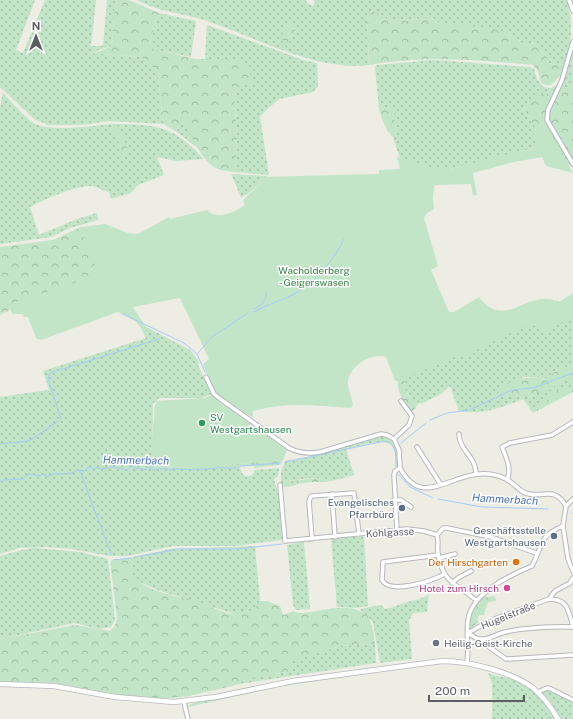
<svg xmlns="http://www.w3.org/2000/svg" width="573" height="719" font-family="'Public Sans',sans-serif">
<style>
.grass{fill:url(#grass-dots)}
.forest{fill:url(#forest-crowns)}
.park{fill:#c1e5c6}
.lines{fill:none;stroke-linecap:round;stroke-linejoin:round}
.stream{stroke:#a5cbfd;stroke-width:1}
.minor-casing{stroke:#b6b8be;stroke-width:5.5}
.secondary-casing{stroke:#b7b9c0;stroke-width:6}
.minor{stroke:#fff;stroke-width:3.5}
.secondary{stroke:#fff;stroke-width:4.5}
.leisure-dot{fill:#2e9e5b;stroke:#fff;stroke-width:1.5}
.service-dot{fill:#5c6f8a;stroke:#fff;stroke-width:1.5}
.food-dot{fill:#e8710a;stroke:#fff;stroke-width:1.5}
.hotel-dot{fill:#d1479c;stroke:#fff;stroke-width:1.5}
.worship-dot{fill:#6b7280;stroke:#fff;stroke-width:1.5}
.labels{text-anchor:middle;stroke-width:3;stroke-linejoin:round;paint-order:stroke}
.park-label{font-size:10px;fill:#368143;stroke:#fff}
.leisure-label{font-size:10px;fill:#27864d;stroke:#fff;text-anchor:start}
.service-label{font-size:10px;fill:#4e5e75;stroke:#fff;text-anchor:end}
.street-label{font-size:10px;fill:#5c5e64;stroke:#fff}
.food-label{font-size:10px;fill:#c56008;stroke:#fff;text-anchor:end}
.hotel-label{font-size:10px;fill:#b23c85;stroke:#fff;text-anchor:end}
.worship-label{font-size:10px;fill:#5b616d;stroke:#fff;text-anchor:start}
.water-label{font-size:11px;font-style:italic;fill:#4873c0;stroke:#fff}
</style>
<defs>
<pattern id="grass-dots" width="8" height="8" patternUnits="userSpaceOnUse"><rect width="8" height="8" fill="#c1e5c6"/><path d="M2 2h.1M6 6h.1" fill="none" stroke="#a0bda4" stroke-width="1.8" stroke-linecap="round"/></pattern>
<pattern id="forest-crowns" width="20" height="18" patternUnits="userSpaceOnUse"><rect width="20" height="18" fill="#c1e5c6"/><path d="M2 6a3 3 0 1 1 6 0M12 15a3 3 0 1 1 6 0" fill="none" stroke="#a0bda4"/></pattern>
</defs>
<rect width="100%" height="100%" fill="#eeede4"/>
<path class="grass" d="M0 0H35L16 50 23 53 45 0H96L91 46H103L107 0H115L112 46 89 53 142 57 158 72 163 124 108 121 83 125H48L34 119 0 87Z
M137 0H306L307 3 313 6 315 2 313 0H567C573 25 572 40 565 65L548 63 547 57 532 43 528 46 500 30H489L466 25H441L432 17 394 22 372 11 367 12 369 65C313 71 256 37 204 20 181 13 158 12 137 0Z
M159 13 196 21 191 57 153 49C149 36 155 25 159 13Z
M207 25 306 61 317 63 318 86 313 92 279 99 260 116 269 175 235 172 237 141 234 86 205 59Z
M573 47V88L562 87Z
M434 60 530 67 534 69 537 79 543 87 551 88 559 84 557 89 548 94 535 95 524 108 535 127 550 128 573 167 542 150 531 149 450 169 439 170 403 168 393 137 397 140 393 108 379 109 375 67 377 65Z
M3 93C13 102 21 114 32 122 46 133 93 126 111 124L121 147 124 160 117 124C160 125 173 126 204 159L176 161 157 157 164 175 138 185 131 193 111 199 109 192C103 191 96 186 91 186 73 186 46 199 30 207L39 235 77 219 97 213 98 220 70 228 51 237 0 244V107Z
M179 114 199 149 177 132Z
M231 174 267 176V177L248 194 241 197Z
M573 293V366L567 368 560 366 548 378 523 377 496 400 510 393 521 397 573 377V386L570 390H557L533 413 523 399C503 407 479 416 459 411L450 386 441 394 421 404 413 400 404 388V381L493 310C497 310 502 312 506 311 528 310 534 292 559 302Z
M135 321 190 350 199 362 198 365 211 394 202 398H159L153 404 152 468 239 466 242 473 246 477 252 475 255 470 279 468 278 476 274 479 280 499 283 536 281 540 235 546H173L127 556H109L72 549 47 547 19 548 0 554V397L49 390 43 371 146 338 141 328Z
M382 435 392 438C396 447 401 458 396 466 396 460 396 450 392 445 385 437 356 447 346 449L354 475 332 481 315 478 302 479 286 482 281 486V472L285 461 309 457 310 455Z
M364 536 368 606 356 608 337 607 331 539Z
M304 542 310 609 296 610 293 605 287 545Z
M255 546 260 601 255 609 244 613 235 614 160 591 135 580 130 572 134 557 170 549Z
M35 548 80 552 108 559 115 620 111 627 100 629 74 623 0 639V556L22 550Z
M429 594 427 612 413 613 409 621 412 659 380 663 373 622 360 609 381 605 385 609C392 608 395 606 401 604 411 600 420 601 429 594Z
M375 644 376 663 240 684 242 681 291 671 289 661 341 646Z
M436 664 283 686 187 707 191 704 292 682Z
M488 673C495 676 502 677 509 678 530 683 546 702 555 719H492V684Z
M548 690 573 703V719H561L550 701 541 692Z"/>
<path class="forest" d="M115 0H129L159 13C155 24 149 37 153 49L195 59H228L249 64 251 83 234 86 237 141 235 172C229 171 221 171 216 168 201 161 188 129 179 114L177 132 163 124 158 72 142 57 87 53 100 51 112 46Z
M372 11 394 22 432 17 441 25H466L489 30H500L528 46 532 43 547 57 548 63 565 65 563 73 551 85H546L541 83 538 71 533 65C474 60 428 55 369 65L367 12Z
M290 24 295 29V37L291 38 288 46 281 45 283 41 280 35 286 33 285 27Z
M562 87 573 88V161L553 128 535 127 524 108 535 94H548Z
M393 108 397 140C387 134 382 120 379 109Z
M111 124H117L119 132H123L128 153 124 160 122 158 121 147Z
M99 225 109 295 14 308 0 315V247L53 240 81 227Z
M560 366 567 368 573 366V377L556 384 551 390 521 397 510 393 496 400 489 401C510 377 518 377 548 378Z
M411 375 404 381C404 392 409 397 419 403L413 411H410C403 401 397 393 398 380Z
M567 386 570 390 573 386V392L533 413 557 390Z
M155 405 222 465 283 460 279 465 254 468V466L152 468V443Z
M315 478 332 481C322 483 313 481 303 483 295 484 288 489 281 486L286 482Z
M134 557 130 572C143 593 180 596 202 603 213 607 222 613 234 614 239 615 251 611 254 609 256 608 258 603 259 601H267L280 606 283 615 293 611C300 615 309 612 317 611 330 608 360 604 368 617 373 625 374 634 375 644L341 646 290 661 291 671 242 681 240 684 189 696 150 700 65 685 0 682V639L75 625 110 631C115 627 116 624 117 618L110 561Z
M495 596 496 601 488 602 484 615H479L477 620 479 622 469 629 471 612 480 598Z"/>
<path class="park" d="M545 123 573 173 546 166 542 157 514 162 473 173 477 195H473L471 184 434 185 433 199 434 209 427 213 424 218 438 266 431 270 449 312H454L479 297C503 328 521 297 547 299 551 299 555 301 559 303L573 294V317L551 327 544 333 535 326 522 327 479 349 472 355 452 358 408 377 403 381H395L386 357C372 352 350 365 348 381 347 387 352 398 353 405L351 408C315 406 290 401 253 411V417C241 411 227 405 218 395 211 387 207 374 203 364L209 359 180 298 133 307 148 330 145 331 137 322 118 312 41 340 36 338 28 317H24L23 314H12L9 304 99 275 80 228 105 224 128 233 138 234 169 217 170 219 207 210C216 221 235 212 245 205L243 200 262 182 259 177 379 174V170L400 169 397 157 437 169H451L511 153 536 149 533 128Z
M212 394 215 398 244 419 247 418V421L287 450 283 460 222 465 152 466V443L156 401 205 398Z"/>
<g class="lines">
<path class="stream" d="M254 309C262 305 266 302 266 292
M254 312C266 305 281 301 294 294 314 284 335 259 344 239
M123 314 184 343 197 354 205 372
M198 353 212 337 248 313
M61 419 48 378 50 373 159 339
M430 420 447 413 469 410 512 390 533 388 573 373
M401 443 426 423
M0 444 28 441 34 438 58 421
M285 462 385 441C397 445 396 456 396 467
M80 471 111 554
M398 474 410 487 433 498
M0 482 4 480 23 479 29 474 39 476 44 474 46 477 56 473 59 474 73 473 76 470 84 471 89 467 95 469 97 467 100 469 114 467 127 470 132 466 136 469 140 468 144 470 151 467 153 470 166 468 171 470 174 468C179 471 215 469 223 467 228 470 232 467 237 468L241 466 281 463
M438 499 482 507 548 509
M572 513H573
M135 557 179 549H237L282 544
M113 560 131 558"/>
<defs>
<path id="minor" d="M569 0 573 11
M573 42 562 80 548 110 547 120 573 164
M206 377 214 394 219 398 289 448C299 453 309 454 320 452L381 434 387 435 394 439 399 450 400 468 395 471 394 475 397 530
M459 434C459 450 476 457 476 473
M394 439 409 425 412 416 401 401
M417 447 441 485
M400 468C423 511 452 470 489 474 497 475 506 478 512 483 518 487 521 493 529 494 546 497 555 487 566 506
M507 480C512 469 506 457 502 447L510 443 552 435 573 422
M280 485 285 541 407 529 424 531 437 535 443 528H447L491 537 536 553
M332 494 335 537
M394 500H401L411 507
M563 526 568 559 573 571
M437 535C439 541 437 547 438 553 442 582 456 584 476 600
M312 539 309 501 311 496 354 493 359 534
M438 555 383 562 382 580C390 595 433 581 444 574
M439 558 455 554
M452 583 458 578 471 571
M549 599C568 599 568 610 573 626
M468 633 489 621 549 599 555 591 570 583 573 578
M468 633C471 635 475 638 479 639 489 640 494 635 502 633 517 628 557 626 573 627
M478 639 506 659 573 655
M467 663C469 648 466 634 468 620 471 594 510 575 532 566 543 546 538 536 563 526L566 506 573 499
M538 692 547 688 551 689 573 700
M184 702 188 719"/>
<path id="secondary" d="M0 684 54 686 115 697 174 702 216 697 293 681 442 661C469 661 512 672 533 688 544 697 551 707 558 719"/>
</defs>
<use href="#minor" class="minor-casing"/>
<use href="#secondary" class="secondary-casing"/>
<use href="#minor" class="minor"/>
<use href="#secondary" class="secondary"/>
</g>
<circle class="leisure-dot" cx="202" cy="423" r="4"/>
<g class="service-dot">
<circle cx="402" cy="508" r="4"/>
<circle cx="554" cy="536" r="4"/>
</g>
<circle class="food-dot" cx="516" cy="562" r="4"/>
<circle class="hotel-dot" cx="507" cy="588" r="4"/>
<circle class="worship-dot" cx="436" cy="643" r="4"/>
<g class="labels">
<g class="park-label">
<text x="314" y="274">Wacholderberg<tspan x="314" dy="12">- Geigerswasen</tspan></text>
</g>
<g class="leisure-label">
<text x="210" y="421">SV<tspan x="210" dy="12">Westgartshausen</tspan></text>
</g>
<g class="service-label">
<text x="394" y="506">Evangelisches<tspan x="394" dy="12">Pfarrbüro</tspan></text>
<text x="546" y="534">Geschäftsstelle<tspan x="546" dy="12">Westgartshausen</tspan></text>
</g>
<g class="street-label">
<text transform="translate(390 532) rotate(-3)" y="4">Kohlgasse</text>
<text transform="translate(508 615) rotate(-22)" y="4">Hügelstraße</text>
</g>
<g class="food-label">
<text x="508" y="566">Der Hirschgarten</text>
</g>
<g class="hotel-label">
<text x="499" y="592">Hotel zum Hirsch</text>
</g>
<g class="worship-label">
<text x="444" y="647">Heilig-Geist-Kirche</text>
</g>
<g class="water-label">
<text transform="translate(136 460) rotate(1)" y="4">Hammerbach</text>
<text transform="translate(505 499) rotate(3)" y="4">Hammerbach</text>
</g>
</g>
<g transform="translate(36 36)" stroke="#ffffff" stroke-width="3" paint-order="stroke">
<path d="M0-3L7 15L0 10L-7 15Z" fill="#5c5e64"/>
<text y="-6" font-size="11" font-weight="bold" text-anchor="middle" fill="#5c5e64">N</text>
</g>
<path d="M429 695v6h95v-6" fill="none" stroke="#5c5e64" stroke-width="2"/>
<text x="435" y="695" font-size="12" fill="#5c5e64" stroke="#ffffff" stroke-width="3" paint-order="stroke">200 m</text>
</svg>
